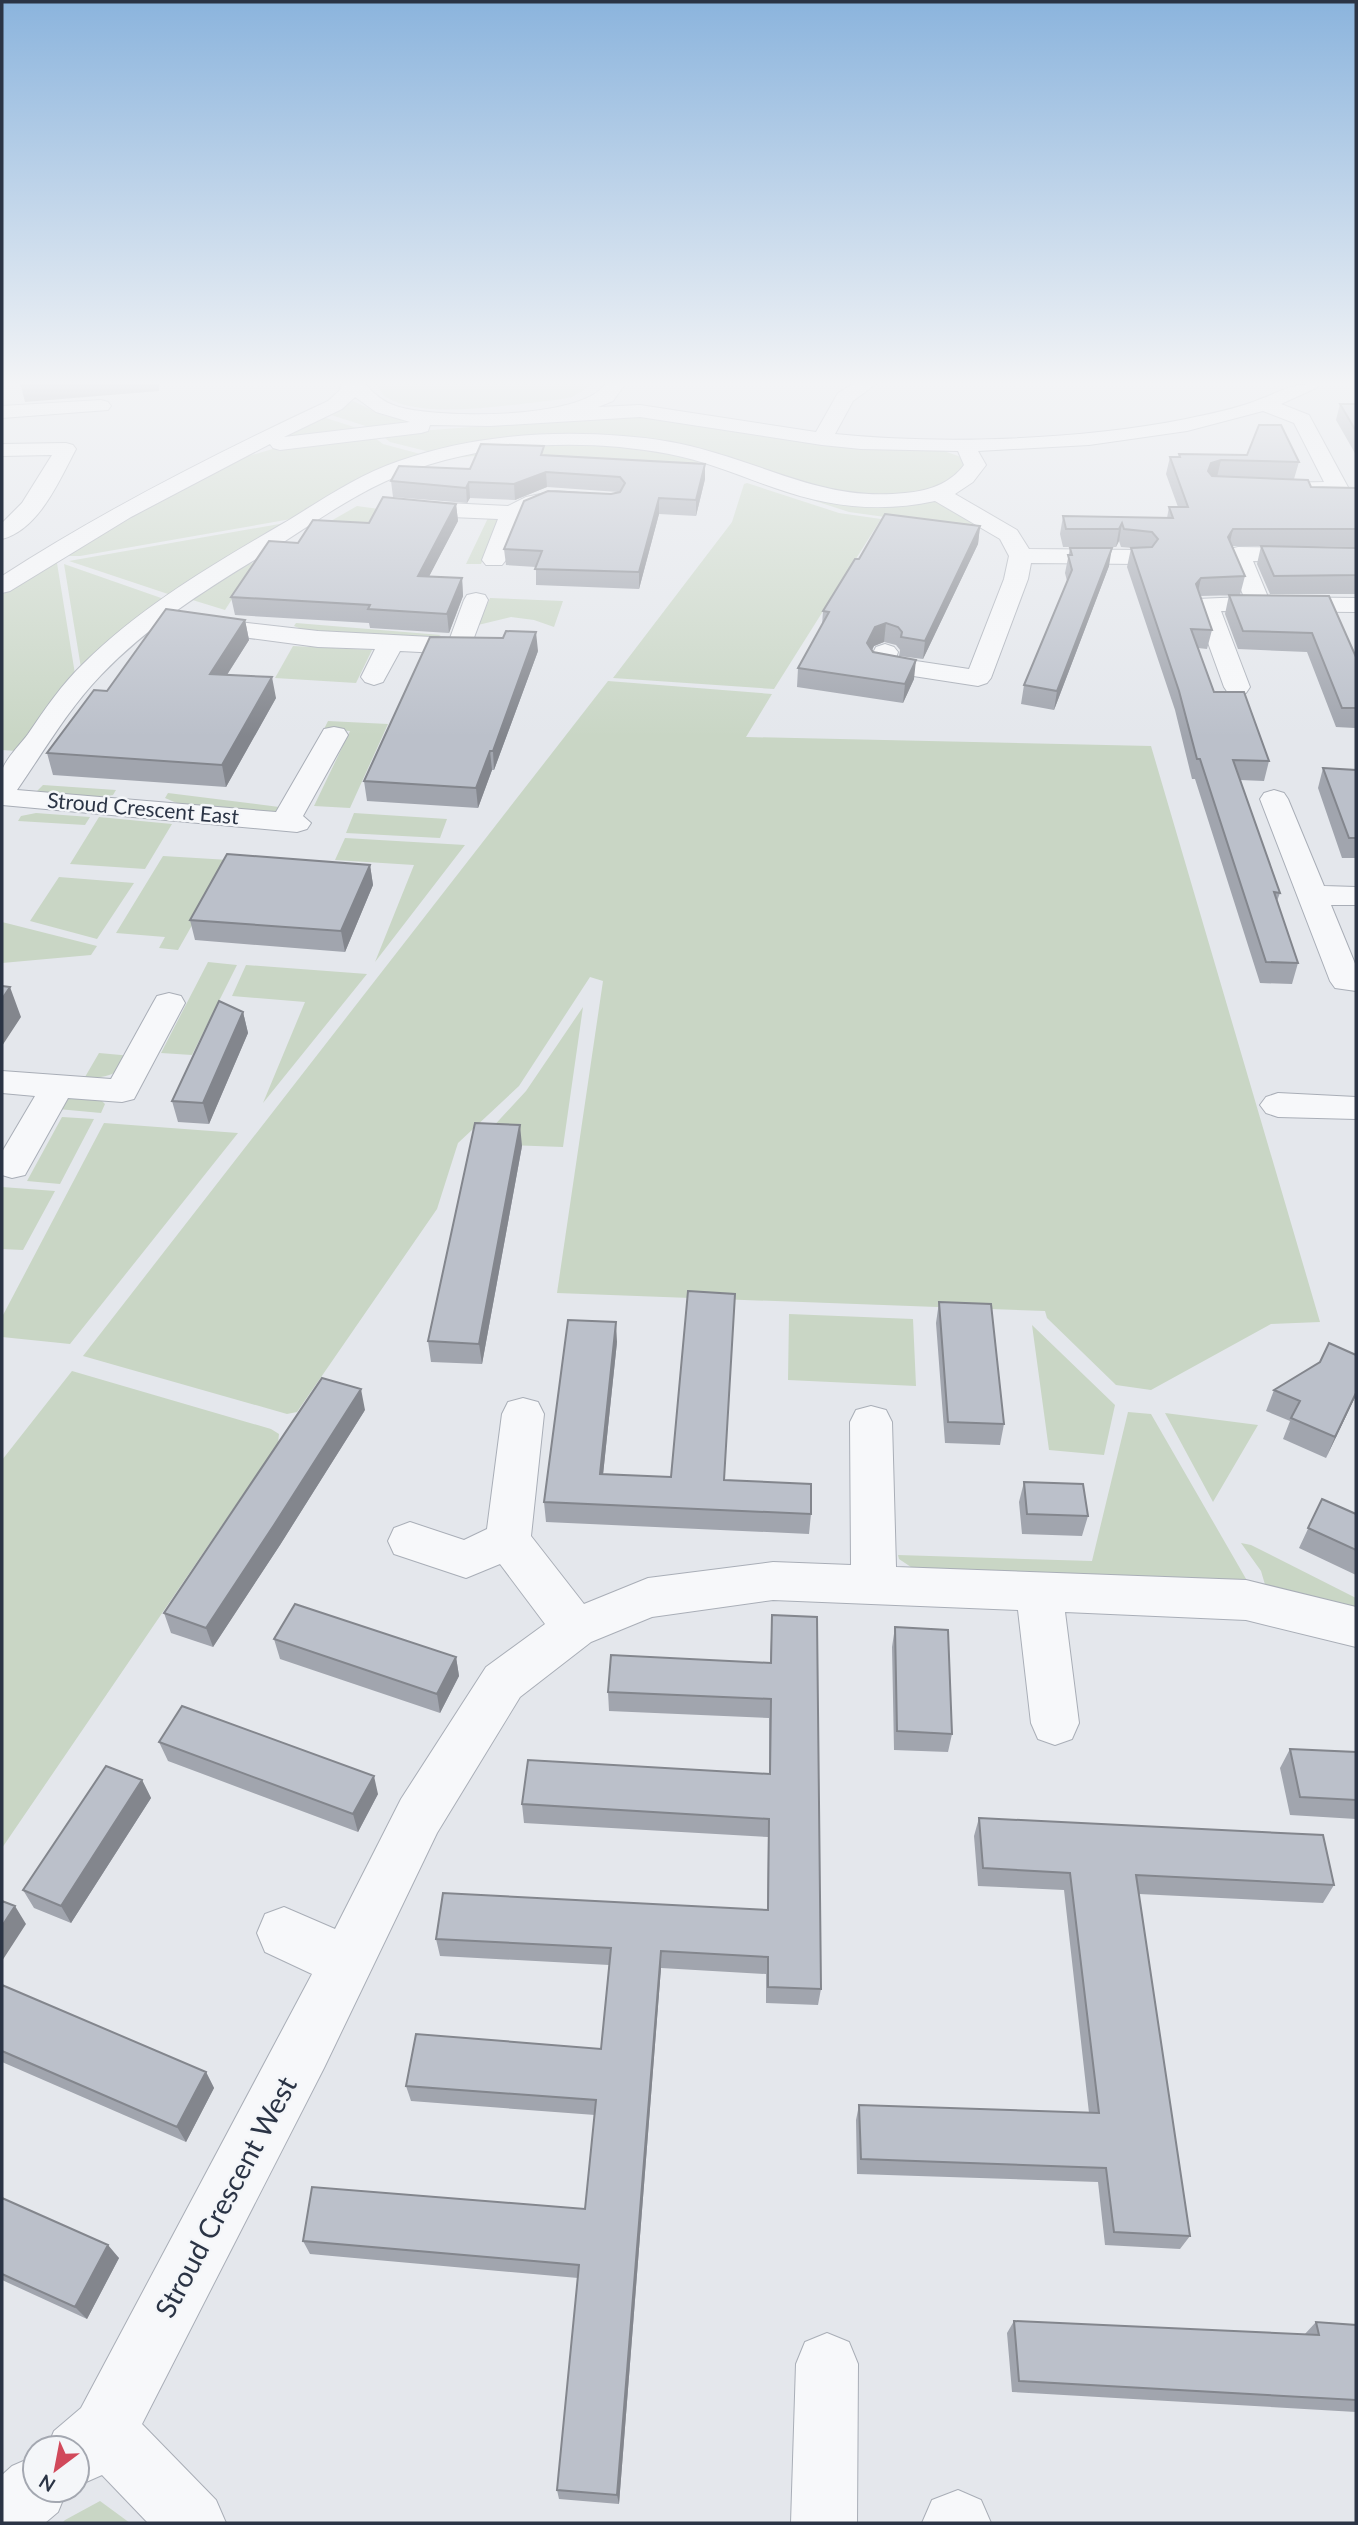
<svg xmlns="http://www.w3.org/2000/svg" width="1358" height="2525" font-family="Lato,sans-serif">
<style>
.green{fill:#c9d6c5}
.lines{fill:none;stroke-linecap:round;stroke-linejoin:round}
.minor-casing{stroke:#a9aeb7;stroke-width:2}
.minor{fill:#f7f8fa;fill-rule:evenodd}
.wall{fill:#a1a5ae}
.shaded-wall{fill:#83868d}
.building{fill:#bbc0ca;stroke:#83868d;stroke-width:2}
.labels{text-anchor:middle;stroke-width:5;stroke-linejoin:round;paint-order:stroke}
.far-street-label{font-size:21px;fill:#2b3445;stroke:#f4f6f9}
.near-street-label{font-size:28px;fill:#2b3445;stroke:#f4f6f9}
</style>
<rect width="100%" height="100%" fill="#e4e7ec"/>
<path class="green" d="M376 384H593L572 397 556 400C513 404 423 421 386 397 382 394 379 388 376 384Z
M353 401 385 416 427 422 375 429 328 414Z
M626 415 941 450 964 458 966 464 958 477 916 495 847 496 628 440 434 453 390 442 380 434Z
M323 417 363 430 264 445Z
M371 435 383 444 424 455 291 519 80 556H64L228 462 276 448Z
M580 444 656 451 700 462 689 465 474 456 444 459 507 447Z
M757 482 773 483 798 492 939 502 987 526 978 530 849 512Z
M747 483 839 513 881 519 774 689 613 678 732 522 744 484Z
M357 506 364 507 423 515 417 529 324 525Z
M488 518H501L481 564H466Z
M285 523 171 595 69 561Z
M54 562 57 563 75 674 16 751 2 750V595Z
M256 562 225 610 186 598 246 565Z
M64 564 164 599 81 668Z
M490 598 563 601 554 627 534 620 511 617 478 625Z
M296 623 441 635 437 637 306 631 294 626Z
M293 646 372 650 356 683 275 678Z
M608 681 772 694 746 737 1151 746 1320 1322 1271 1324 1151 1390 1116 1385 1047 1318 1045 1311 557 1293 603 981 590 977 519 1086 458 1143 437 1209 297 1412 287 1414 83 1356Z
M328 721 388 724 350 808 314 806 350 731 324 729Z
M43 785 116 790 113 795 89 799 36 792Z
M168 793 287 808 277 816 179 804 165 798Z
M36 813 90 817 85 825 18 821 21 816Z
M354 813 447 819 440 838 346 833Z
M99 817 172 824 145 869 70 864Z
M345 838 465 845 375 962 414 865 335 860Z
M163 856 229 860 178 950 159 948 165 937 116 933Z
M59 877 134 883 97 939 30 921Z
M2 922 97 946 91 955 2 963Z
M208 962 237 965 192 1055 161 1053Z
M246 965 367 974 263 1103 305 1002 232 996Z
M583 1007 563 1147 477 1144 526 1091Z
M99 1053 132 1056C119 1074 107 1079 85 1077Z
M70 1097 99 1098 105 1104 101 1113 58 1109Z
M62 1117 94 1119 60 1184 27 1181Z
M104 1123 238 1133 70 1344 2 1337V1317Z
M2 1187 55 1191 23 1250 2 1249Z
M789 1314 913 1319 916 1386 788 1380Z
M1032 1325 1115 1405 1104 1455 1049 1450Z
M72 1371 271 1429 279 1434 278 1443 2 1848V1460Z
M1128 1412 1151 1414 1249 1584 917 1571 899 1559 898 1555 1092 1561Z
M1165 1413 1258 1425 1213 1502Z
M1241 1543 1251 1545 1356 1598V1609L1266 1588 1261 1571Z
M100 2501 130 2523H62L65 2520Z"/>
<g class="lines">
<defs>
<path id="minor" d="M341 384H365C373 393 383 402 396 406 434 419 583 420 605 384H625L613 401 598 407 640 405 816 432 838 393 853 384H876L853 401 835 434C943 445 1079 440 1186 419 1209 414 1236 409 1258 400 1285 390 1288 384 1319 384L1316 388 1281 404 1309 415 1349 489 1346 494 1338 496 1280 493 1277 488 1280 483 1324 482 1294 423 1263 411 1187 431 1089 445 978 451 986 465 973 482 955 494 1017 530 1029 549 1140 550 1148 552 1152 557 1148 562 1140 564 1031 563 1028 579 991 678 987 683 978 686 881 671 872 668 868 663 876 647 885 644 894 647 898 652 896 658 969 669 1004 579 1009 556 1000 539 935 501C880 513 828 507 775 488 740 476 706 461 669 454 577 437 470 442 384 482 343 501 305 529 266 553 208 588 149 625 101 675 68 709 44 751 17 790L276 812 324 729 334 727 344 729 348 735 303 816 311 823 307 829 297 832 2 805C2 796 0 781 2 771 5 759 20 745 28 734 45 709 62 684 84 663 144 604 217 562 289 520 325 498 358 475 399 461 471 436 547 430 623 436 653 438 683 443 712 452 779 471 832 501 905 493 928 491 950 484 964 465L958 451 861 449 822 445 640 417 490 426 430 425 428 431 421 433 280 450 273 448 270 444 131 517 10 591 2 593V576C106 509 216 453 328 401L340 390ZM355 397 376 412 410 422 284 437 342 409Z
M101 400 108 402 111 406 108 410 2 418V406Z
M66 443 73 445 76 449C60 479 39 530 2 539V523L22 503 52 455 2 456V444Z
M555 491 580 493 583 498 580 503C559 508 541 504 522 516L506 560 502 565H486L482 560 498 519 405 515 397 513 394 508 397 503 405 501 508 506 526 497Z
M1238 547 1356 549V563L1253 561 1268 597 1356 598V612L1221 611 1250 687 1246 693 1237 695 1228 693 1224 687 1194 604 1197 599 1244 597 1226 554 1230 549Z
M476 593 485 595 488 600 469 651 460 654 400 651 383 682 374 685 365 682 361 677 375 649 318 647 196 631 187 629 184 624 187 619 196 617 318 631 450 638 464 600 467 595Z
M1274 790 1284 793 1288 799 1324 886 1356 887V905H1331L1356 966V991L1335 988 1330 981 1260 799 1264 793Z
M169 993 181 996 185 1003 134 1099 122 1102 68 1098 25 1175 12 1178 2 1175V1152L35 1096 2 1093V1071L111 1079 153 1003 157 996Z
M1278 1093 1356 1097V1119L1278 1117 1266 1113 1260 1105 1266 1097Z
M523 1398 538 1402 544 1414 531 1536 584 1604 648 1578 773 1562 851 1565 850 1422 856 1410 871 1406 886 1410 892 1422 896 1567 1246 1580 1356 1607V1647L1246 1620 1065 1612 1079 1723 1072 1739 1055 1745 1038 1739 1031 1723 1018 1610 773 1600 652 1617 591 1642 520 1697 437 1833 324 2068 142 2424 216 2500 226 2523H148L102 2475 77 2486V2448H47L54 2431 81 2408 312 1974 265 1952 257 1933 265 1914 284 1907 335 1929 401 1799 486 1667 545 1624 500 1564 466 1578 394 1554 388 1541 394 1528 410 1522 464 1540 487 1529 502 1414 508 1402Z
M827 2333 849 2342 858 2364 857 2523H791L796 2364 805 2342Z
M35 2456V2490H67L58 2512 45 2523H2V2475L12 2466Z
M958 2490 981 2500 991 2523H922L932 2500Z"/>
</defs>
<use href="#minor" class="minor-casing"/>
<use href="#minor" class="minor"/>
</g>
<path class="wall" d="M1340 404H1356V455L1336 420Z
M1179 454 1299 462 1294 479 1264 478 1311 487 1356 488V547L1299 546 1356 548V594H1270L1257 564 1261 546H1232L1245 576 1240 595 1200 596 1212 630 1207 649 1198 648 1214 692 1269 761 1264 781 1240 780 1280 893 1277 901 1298 963 1292 984 1260 983 1195 779H1192L1175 710 1127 567 1131 548H1133L1121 547 1119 541 1116 547H1063L1060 534 1063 516 1167 518 1169 507H1178L1166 474 1170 457H1179Z
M545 455 705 464V479L696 516 659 514 639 589 536 585V567L506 565 504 549 611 494 618 492 547 487 515 500 470 498 467 503 393 497 391 481Z
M456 504 458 521 429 576 462 578 463 596 449 633 370 628 369 623 235 615 231 597 298 543 369 523Z
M980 526 978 544 923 659 899 656 900 650 896 645 884 642 874 646 872 650 914 679 903 703 797 687 798 668 822 625 823 611 859 559Z
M1070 548 1109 566 1054 710 1021 704 1024 685 1067 581 1065 573Z
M1229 595 1329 596 1356 657V731L1355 728 1336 727 1307 652 1238 649 1225 614Z
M245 620 249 640 227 675 276 698 226 787 53 775 47 753 107 691Z
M538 651 494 770H492L478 808 367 801 364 781Z
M1323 768 1356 770V858H1342L1318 788Z
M370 865 373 885 345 952 195 940 190 920Z
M243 1012 248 1033 209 1124 178 1122 172 1101Z
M522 1146 482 1364 431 1362 428 1341Z
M735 1294 724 1480 811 1514 809 1534 546 1522 544 1502 617 1342 603 1474 671 1477Z
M939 1302 1004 1424 1000 1445 945 1443 936 1323Z
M1274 1390 1356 1395 1326 1458 1283 1439 1290 1421 1266 1411Z
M365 1410 280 1545 213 1647 171 1633 164 1613Z
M1024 1482 1088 1516 1082 1536 1022 1534 1019 1502Z
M1322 1499 1356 1514V1575L1299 1548Z
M772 1615 821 1989 818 2005 766 2003V1974L661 1968 619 2504 559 2499 557 2490 578 2278 310 2254 303 2241 585 2209 595 2115 411 2101 406 2086 601 2049 609 1965 440 1956 436 1939 767 1910 768 1837 524 1823 522 1804 769 1774V1718L609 1711 608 1692 770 1662Z
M895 1627 952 1734 948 1752 894 1750 892 1647Z
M274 1639 456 1657 459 1676 440 1713 280 1659Z
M159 1742 378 1794 358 1832 168 1761Z
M1290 1749 1356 1752V1819L1290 1815 1280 1768Z
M142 1780 151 1798 71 1923 34 1908 23 1890Z
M979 1818 1334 1885 1323 1903 1139 1894 1190 2236 1180 2249 1105 2245 1098 2182 857 2174 856 2120 859 2105 1089 2113 1064 1890 978 1886 974 1836Z
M2 1985 206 2072 214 2088 186 2142 2 2062Z
M2 2198 119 2258 87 2319 2 2280Z
M1014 2321 1304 2335 1316 2322 1356 2325V2412L1012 2392 1007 2333Z"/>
<path class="shaded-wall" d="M44 384H159V391L25 402 21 386Z
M1221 460 1217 477 1205 488 1208 471 1211 463Z
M705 464V479L696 516V500Z
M546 472 547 487 515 500 514 484Z
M469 482 470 498 467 503 466 488Z
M659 498V514L639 589V572Z
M456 504 458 521 420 594 418 576Z
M1122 523 1119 541 1116 547 1119 529Z
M980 526 978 544 923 659 925 641Z
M1233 529 1229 546 1228 537Z
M1112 548 1109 566 1054 710 1057 691Z
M462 578 463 596 449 633 447 614Z
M1201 578 1197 596 1196 584Z
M245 620 249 640 214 695 210 674Z
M886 623 884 642 874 646 866 662 867 643 875 627Z
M536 632 538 651 494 770 493 751Z
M916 660 914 679 903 703 905 684Z
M272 677 276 698 226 787 222 765Z
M490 751 492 770 478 808 476 788Z
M370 865 373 885 345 952 341 931Z
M10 987 21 1017 2 1046V999Z
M243 1012 248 1033 209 1124 203 1103Z
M520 1125 522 1146 482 1364 479 1344Z
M616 1322 617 1342 601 1494 600 1474Z
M361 1389 365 1410 280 1545 213 1647 206 1628Z
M1356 1393V1395L1326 1458 1335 1437Z
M456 1657 459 1676 440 1713 437 1694Z
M374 1776 378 1794 358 1832 353 1814Z
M142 1780 151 1798 71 1923 61 1906Z
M15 1906 26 1924 2 1961V1926Z
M661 1951V1968L619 2504 617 2495Z
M206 2072 214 2088 186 2142 177 2127Z
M108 2245 119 2258 87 2319 75 2307Z"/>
<path class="building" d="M21 384H44L21 386Z
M1340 404H1356V431Z
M1259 425H1281L1299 462 1221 460 1211 463 1208 471 1212 476 1308 480 1311 487 1356 488V529H1233L1228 537 1245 576 1201 578 1196 584 1212 630 1191 629 1214 692H1244L1269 761 1233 760 1280 893 1274 892 1298 963 1266 962 1200 759H1197L1179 691 1131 548 1152 547 1158 539 1152 532 1124 529 1122 523 1119 529H1066L1063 516 1173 518 1169 507H1188L1170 457H1180L1179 454 1247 455Z
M481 444 544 446 541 455 705 464 696 500 659 498 639 572 535 569 542 551 504 549 524 501 548 491 611 494 620 492 625 483 620 477 546 472 514 484 469 482 466 488 391 481 399 466 470 469Z
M383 497 456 504 418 576 462 578 447 614 368 609 370 605 231 597 269 541 298 543 313 520 369 523Z
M885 514 980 526 925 641 901 637 902 632 898 627 886 623 875 627 867 643 873 652 916 660 905 684 798 668 829 612 823 611 855 559H859Z
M1261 546 1356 548V575L1274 576Z
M1070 548H1112L1057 691 1024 685 1072 570 1068 555H1072Z
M1229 595 1329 596 1356 657V708H1342L1312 633 1243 631Z
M166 609 245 620 210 674 272 677 222 765 47 753 94 690 107 691Z
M506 631 536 632 493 751H490L476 788 364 781 430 637 503 638Z
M1323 768 1356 770V838H1349Z
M227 854 370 865 341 931 190 920Z
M2 986 10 987 2 999Z
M219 1001 243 1012 203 1103 172 1101Z
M475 1123 520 1125 479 1344 428 1341Z
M688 1291 735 1294 724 1480 811 1484V1514L544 1502 568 1320 616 1322 600 1474 671 1477Z
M939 1302 991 1304 1004 1424 948 1422Z
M1329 1343 1356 1355V1393L1335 1437 1291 1418 1300 1401 1274 1390 1320 1362Z
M322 1378 361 1389 274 1525 206 1628 164 1613Z
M1024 1482 1083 1484 1088 1516 1027 1514Z
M1322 1499 1356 1514V1550L1308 1528Z
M295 1604 456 1657 437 1694 274 1639Z
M772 1615 817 1617 821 1989 768 1987V1957L661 1951 617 2495 557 2490 579 2265 303 2241 312 2187 585 2209 596 2100 406 2086 416 2034 601 2049 611 1948 436 1939 443 1893 768 1910 769 1819 522 1804 528 1760 770 1774 771 1699 608 1692 611 1655 771 1663Z
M895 1627 948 1630 952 1734 897 1731Z
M182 1706 374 1776 353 1814 159 1742Z
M1290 1749 1356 1752V1800L1300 1797Z
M106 1766 142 1780 61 1906 23 1890Z
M979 1818 1323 1835 1334 1885 1136 1875 1190 2236 1114 2232 1106 2168 861 2159 859 2105 1099 2113 1070 1873 983 1868Z
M2 1901 15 1906 2 1926Z
M2 1985 206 2072 177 2127 2 2051Z
M2 2198 108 2245 75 2307 2 2274Z
M1014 2321 1319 2335 1316 2322 1356 2325V2400L1019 2381Z"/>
<linearGradient id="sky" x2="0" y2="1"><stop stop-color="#8bb4dd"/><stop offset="0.52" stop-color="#f3f4f6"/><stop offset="1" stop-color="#f3f4f6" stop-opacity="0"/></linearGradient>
<rect width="1358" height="737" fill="url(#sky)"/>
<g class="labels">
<g class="far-street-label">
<text transform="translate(143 809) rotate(5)" y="7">Stroud Crescent East</text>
</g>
<g class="near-street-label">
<text transform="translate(226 2197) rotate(-62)" y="10">Stroud Crescent West</text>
</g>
</g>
<rect width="1358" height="2525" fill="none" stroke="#2b3445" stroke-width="7"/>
<g transform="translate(56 2469) rotate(212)"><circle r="33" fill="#f4f6f9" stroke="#a4a8b1" stroke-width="2"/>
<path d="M0-5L12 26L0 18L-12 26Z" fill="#d1495b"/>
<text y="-10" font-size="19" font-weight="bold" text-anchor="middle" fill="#2b3445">N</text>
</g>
</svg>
